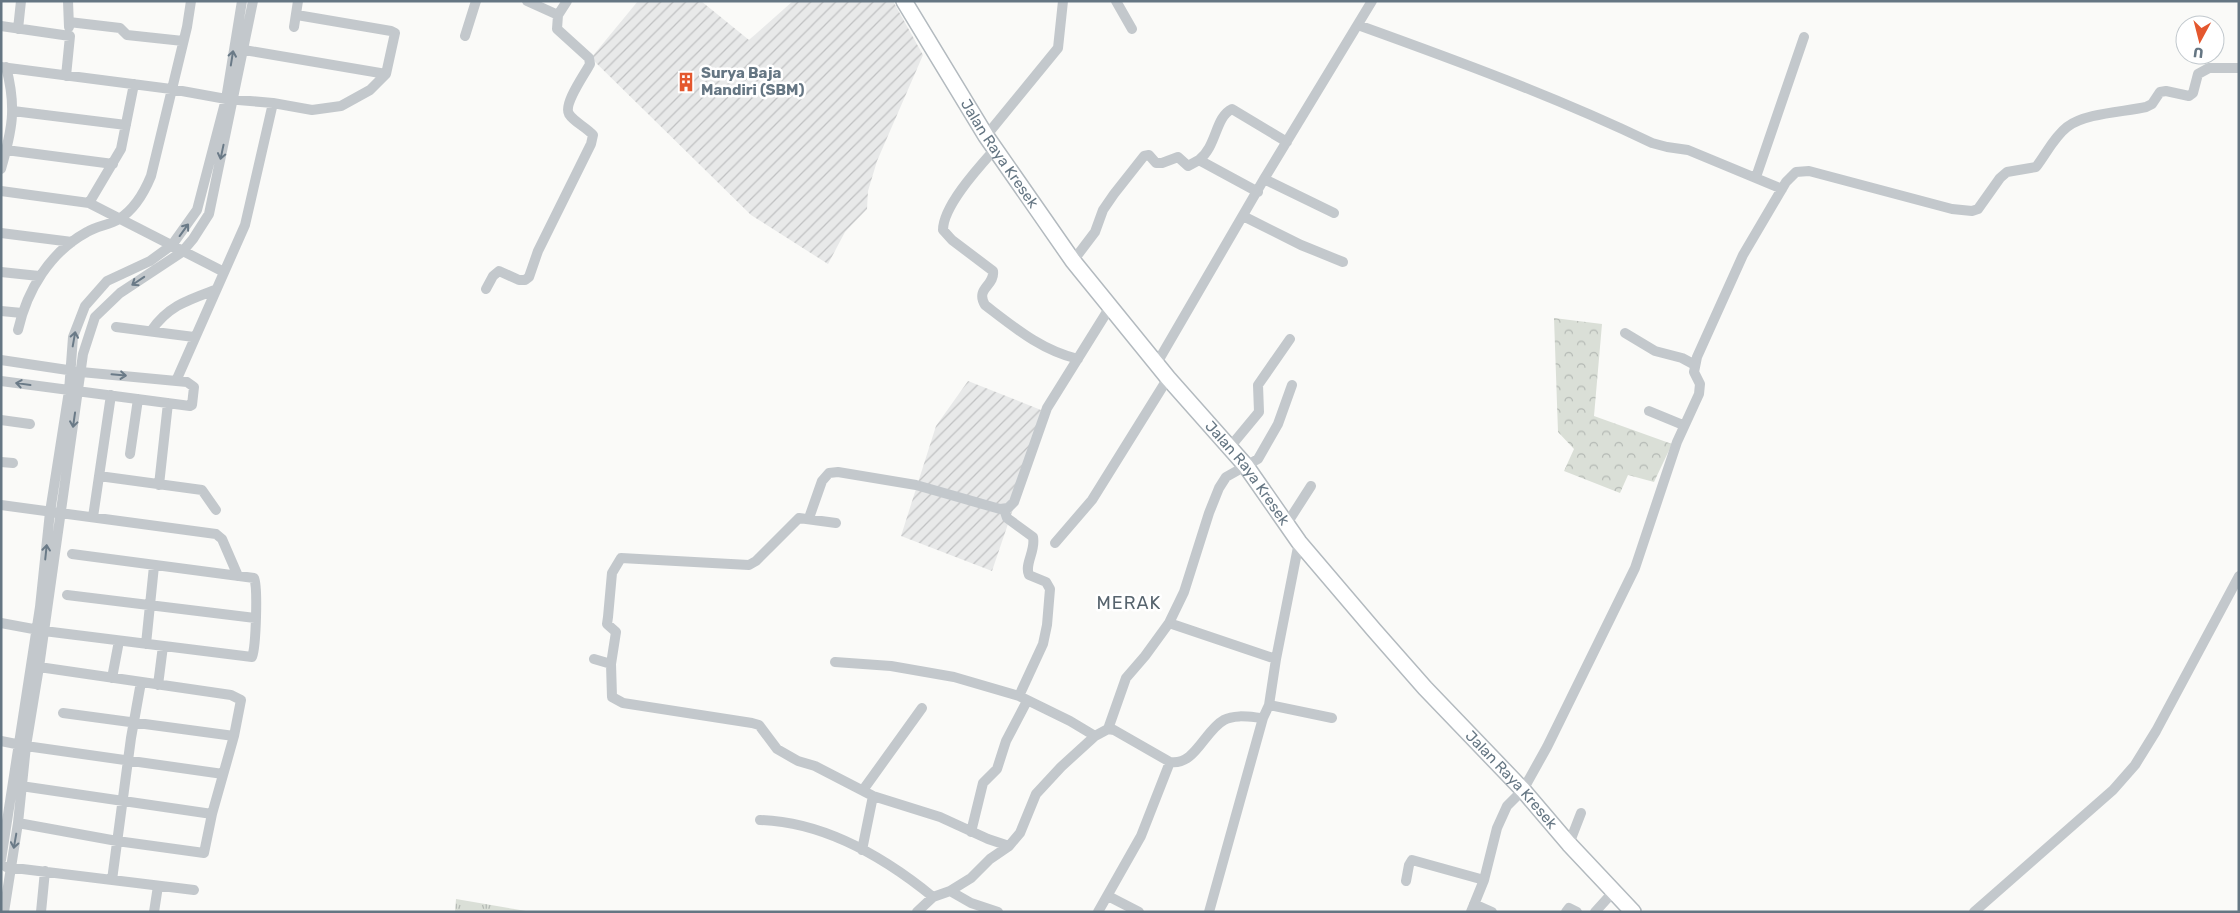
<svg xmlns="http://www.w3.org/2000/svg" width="2240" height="913" font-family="Rubik,sans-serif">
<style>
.industrial{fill:url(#industrial-furrows)}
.grass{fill:url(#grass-tufts)}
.forest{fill:url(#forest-crowns)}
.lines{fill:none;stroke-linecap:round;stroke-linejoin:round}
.secondary-casing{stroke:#b3babf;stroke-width:18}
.street{stroke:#c3c8cc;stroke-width:10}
.secondary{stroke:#fff;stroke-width:15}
.oneway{stroke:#6a7a87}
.labels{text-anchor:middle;stroke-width:5;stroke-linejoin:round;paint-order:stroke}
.poi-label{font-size:15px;font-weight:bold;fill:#657683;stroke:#fff;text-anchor:start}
.street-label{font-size:15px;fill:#657683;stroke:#fff}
.quarter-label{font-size:18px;letter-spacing:1px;fill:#57646e;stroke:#fff}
</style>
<defs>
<pattern id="industrial-furrows" width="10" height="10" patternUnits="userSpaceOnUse" patternTransform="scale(1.25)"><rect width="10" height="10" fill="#e8e9e9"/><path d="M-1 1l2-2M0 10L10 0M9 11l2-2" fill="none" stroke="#c0c1c2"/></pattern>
<pattern id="grass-tufts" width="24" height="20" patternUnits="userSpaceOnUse" patternTransform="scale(1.25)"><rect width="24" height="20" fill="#dadfd7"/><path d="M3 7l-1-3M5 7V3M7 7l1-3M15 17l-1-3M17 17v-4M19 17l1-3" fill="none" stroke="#b4b9b4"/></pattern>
<pattern id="forest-crowns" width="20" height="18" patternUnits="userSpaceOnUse" patternTransform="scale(1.25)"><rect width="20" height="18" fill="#dadfd7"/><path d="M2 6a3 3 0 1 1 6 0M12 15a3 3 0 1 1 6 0" fill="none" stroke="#b4b9b4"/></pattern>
</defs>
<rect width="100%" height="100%" fill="#fafaf8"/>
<path class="industrial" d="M638 1H701L749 40 793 1H893L923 55 877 161 868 191 867 209 845 232 828 264 751 215 591 58Z
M968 381 1046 412 992 571 901 536 936 426Z"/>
<path class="grass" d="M456 899 532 912H455Z"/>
<path class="forest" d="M1554 318 1602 324 1594 416 1672 444 1654 482 1628 475 1620 493 1564 471 1574 449 1558 432Z"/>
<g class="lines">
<defs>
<g id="secondary">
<path id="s1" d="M904 1 986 136 1073 261 1168 378 1246 466 1299 542 1374 630 1425 688 1523 790 1569 844 1633 912"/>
</g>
</defs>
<use href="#secondary" class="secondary-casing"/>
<path class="street" d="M68 1 69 27
M527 1 558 15
M1116 1 1132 29
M69 22 120 28 127 35 183 41
M1358 25C1458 61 1556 97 1652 143L1667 147 1688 150 1782 189
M1 26 70 36 66 76
M294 27 298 1
M18 29 21 1
M465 36 476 1
M244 50 386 74
M1 67 171 89 226 99 273 103 312 110 341 106 370 90 386 74 395 33 391 31 297 15
M13 111 126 125
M986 136 1058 48 1063 1
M995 149C979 167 943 206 943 230L952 240 993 271C995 286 975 288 985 305 1015 328 1041 350 1078 359
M6 150 113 164
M1199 160C1217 146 1215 117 1232 109L1287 142
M1 169C12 130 17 108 6 67
M1756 177 1804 37
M1264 179 1334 213
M1 191 89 203 224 272
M89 203 121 149 134 84
M1243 216 1301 245 1343 262
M1 233 72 242
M1073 261 1095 232 1103 210 1114 194 1144 156 1149 155 1156 163H1162L1178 157 1188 166 1199 160 1258 192
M1 272 39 276
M486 289 493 276 499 271 519 280H525L529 277 538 251 591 144 593 135C586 127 574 122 569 114 563 104 585 74 590 64L589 58 557 29 558 15 567 1
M1 311 22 313
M116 327 194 337
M18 330C27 290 50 252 87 232 97 226 109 225 119 219 135 209 144 193 151 176L187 27 191 1
M151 331C168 306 188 300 215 290
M1625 333 1655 351 1682 358 1695 365
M1 360 81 372 187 382 194 387 192 405 190 406 1 381
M1157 363 1264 179 1372 1
M176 381 245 225 273 103
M1649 411 1683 425
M1 420 30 424
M1230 447 1259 412 1258 385 1290 339
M130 454 138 399
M1 462 13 463
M99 476 202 490 216 510
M159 485 168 403
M1 505 216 534 222 539 238 576
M1004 509 1007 518 1033 537C1036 551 1024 564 1029 575L1046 582 1050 589 1047 625 1043 644 1019 696
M93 517 111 395
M809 518 822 481 829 473 838 472 916 485 1000 509 1008 508 1014 502 1047 408 1110 307
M836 523 799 518 756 561 749 565 621 558 612 573 608 617 607 624 616 632 611 664 612 697 623 703 752 723 759 725 777 749 798 761 815 766 873 796 940 817 988 839 1009 846
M1286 525 1311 486
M1055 543 1092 500 1168 378
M67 595 255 618
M1 623 44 631 252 657C256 647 258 587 254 578L72 554
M1169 623 1276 659
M146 644 154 566
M594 659 611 664
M835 662 891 666 954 677 1019 696 1070 721 1095 736
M112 678 119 641
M158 685 163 646
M1269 705 1332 718
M63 713 234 736
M1108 729 1126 678 1145 656 1169 623 1184 592 1209 513 1219 488 1226 477 1258 459 1278 424 1292 385
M1 741 26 746 223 774
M21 786 212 814
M863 790 922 708
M760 820C824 822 884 857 933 897
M18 823 117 841 204 853 212 814 234 736 241 700 231 695 39 667
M971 832 983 783 997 769 1006 741 1027 701
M1569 844 1581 813
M862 850 873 796
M1 860 40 607 50 512 69 391 73 337 85 306 107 281 150 261 172 245 197 210 226 99 242 1
M6 867 194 890
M112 880 131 738 141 682
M1406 881 1409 865 1412 860 1484 880
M950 891 971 903 998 912
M1108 896 1139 912
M1474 904 1492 912
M4 912 18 823 26 746 39 667 83 354 95 317 120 293 182 252 193 239 209 214 253 1
M41 912 45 871
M154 912 158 886
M917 912 933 897 950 891 971 878 990 859 1009 846 1020 833 1036 794 1061 767 1095 736 1108 729 1114 730 1170 762C1195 766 1204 731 1224 720 1235 714 1250 717 1263 718
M1098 912 1141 836 1170 762
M1209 912 1263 718 1269 705 1276 659 1299 542
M1471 912 1484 880 1497 828 1507 806 1523 790 1547 747 1635 568 1677 442 1699 394 1700 384 1694 372 1697 357 1743 255 1786 182 1796 172 1809 171 1952 209 1972 211 1978 209 2000 178 2007 172 2036 167C2046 154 2054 137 2067 127 2085 113 2124 112 2146 107L2152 104 2160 92 2166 91 2189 96 2193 93 2198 74 2209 68H2239
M1566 912 1569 908 1577 912
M1595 912 1614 891
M1974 912 2113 790 2135 765 2156 731 2239 576"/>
<use href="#secondary" class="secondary"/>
</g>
<defs><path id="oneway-shaft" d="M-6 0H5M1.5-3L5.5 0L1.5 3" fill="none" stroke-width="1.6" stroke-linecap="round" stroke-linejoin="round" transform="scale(1.25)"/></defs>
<g class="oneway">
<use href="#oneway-shaft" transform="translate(232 58) rotate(-81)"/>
<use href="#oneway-shaft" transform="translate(222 152) rotate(102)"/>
<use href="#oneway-shaft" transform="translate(184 230) rotate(-54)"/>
<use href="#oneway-shaft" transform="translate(138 281) rotate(146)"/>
<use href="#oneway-shaft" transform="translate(74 339) rotate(-80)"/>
<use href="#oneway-shaft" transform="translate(119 375) rotate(5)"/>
<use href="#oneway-shaft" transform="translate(23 384) rotate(-172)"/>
<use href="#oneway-shaft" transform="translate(74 420) rotate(98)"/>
<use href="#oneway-shaft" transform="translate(46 552) rotate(-84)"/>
<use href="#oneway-shaft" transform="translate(15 841) rotate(100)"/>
</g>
<defs>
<symbol id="building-bare" viewBox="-9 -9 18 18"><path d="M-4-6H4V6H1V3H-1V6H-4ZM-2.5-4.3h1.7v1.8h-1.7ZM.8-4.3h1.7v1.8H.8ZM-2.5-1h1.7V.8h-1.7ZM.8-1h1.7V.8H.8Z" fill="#e4572e" stroke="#fff" stroke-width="2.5" paint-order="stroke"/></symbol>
</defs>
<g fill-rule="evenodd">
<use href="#building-bare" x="672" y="68" width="28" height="28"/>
</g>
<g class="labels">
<g class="poi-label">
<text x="701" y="78">Surya Baja<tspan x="701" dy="17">Mandiri (SBM)</tspan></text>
</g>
<g class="street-label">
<text dy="5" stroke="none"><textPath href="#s1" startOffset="180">Jalan Raya Kresek</textPath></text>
<text dy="5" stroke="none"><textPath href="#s1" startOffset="585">Jalan Raya Kresek</textPath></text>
<text dy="5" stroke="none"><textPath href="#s1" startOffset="990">Jalan Raya Kresek</textPath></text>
</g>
<g class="quarter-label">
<text x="1129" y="609">MERAK</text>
</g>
</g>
<rect width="2240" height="913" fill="none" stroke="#657683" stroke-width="5"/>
<g transform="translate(2200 40) rotate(187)"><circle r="24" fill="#ffffff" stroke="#c1c8cd"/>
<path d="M0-4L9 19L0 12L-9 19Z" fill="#e4572e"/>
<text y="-8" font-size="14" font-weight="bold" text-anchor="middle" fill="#657683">U</text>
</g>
</svg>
